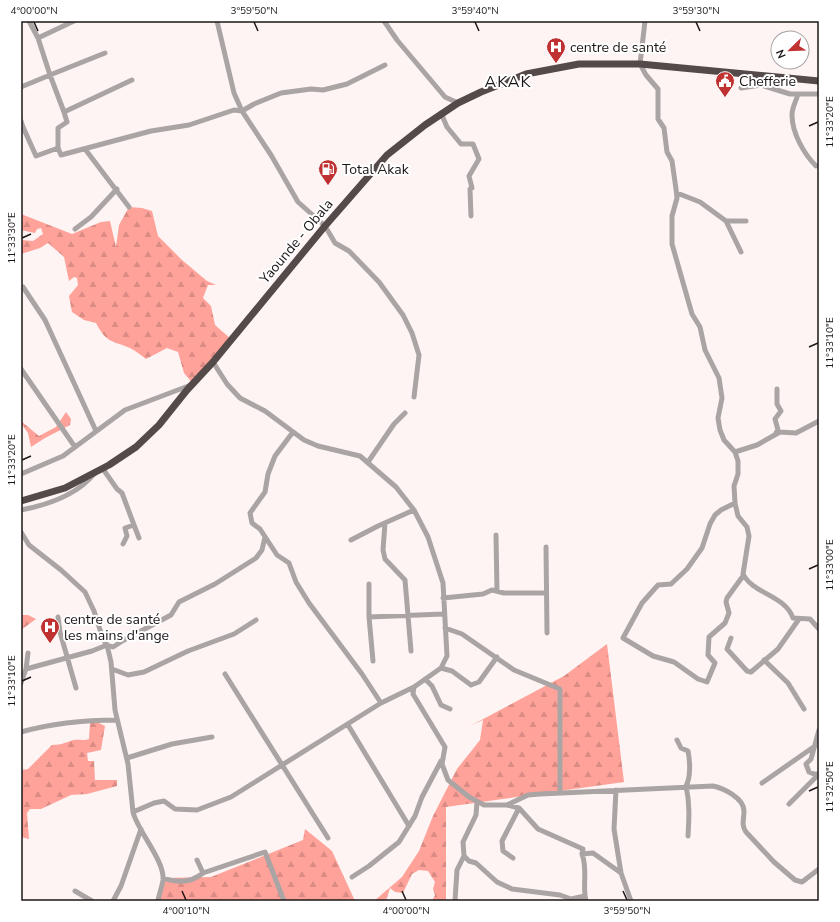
<svg xmlns="http://www.w3.org/2000/svg" width="840" height="922" font-family="'Nunito Sans',sans-serif">
<style>
.forest{fill:url(#forest-firs)}
.lines{fill:none;stroke-linecap:round;stroke-linejoin:round}
.minor{stroke:#aaa5a4;stroke-width:5}
.highway{stroke:#544a49;stroke-width:7}
.ticks{fill:none;stroke:#1b1716;stroke-width:1.5}
.labels{text-anchor:middle;stroke-width:4;stroke-linejoin:round;paint-order:stroke}
.poi-label{font-size:14px;fill:#1b1716;stroke:#fff;text-anchor:start}
.street-label{font-size:14px;fill:#1b1716;stroke:#fff}
.quarter-label{font-size:16px;letter-spacing:1px;fill:#1b1716;stroke:#fff}
.neatline{fill:none;stroke:#1b1716;stroke-width:1.5}
.ticks-label{font-size:10px;text-anchor:middle;fill:#1b1716}
</style>
<defs>
<pattern id="forest-firs" width="22" height="20" patternUnits="userSpaceOnUse"><rect width="22" height="20" fill="#ffa29a"/><path d="M5 1l3.5 6h-7zM16 11l3.5 6h-7z" fill="#da8b84"/></pattern>
</defs>
<rect width="100%" height="100%" fill="#fef4f3"/>
<path class="forest" d="M129 207 142 208 152 211 158 236 182 260 207 281 216 285H208L203 298 211 306 215 325 232 340 194 385 184 373 178 352 167 348 146 359C141 355 136 351 130 348 112 340 107 344 96 323L84 320 72 312 69 296 78 285 77 278 74 277 69 281 64 257 48 243 40 248 21 254V240L33 241 43 234 41 228 37 229 35 233 21 230V223L23 220 21 214 72 234 101 222 110 221 116 247 119 225Z
M66 412 71 419 70 425 45 438 31 447 28 433 21 423V421L39 436 56 427Z
M21 615H28L36 619 21 630Z
M607 644 624 782 446 807V901H432L435 895 433 889 435 882 428 871 419 870 412 874 403 893 395 892 390 888 386 901H374L402 877 419 851 433 816 457 769 480 740 483 720 470 726 564 676Z
M95 721 105 726 101 750 87 753 88 761H94L95 780H117V786L87 794 71 795 41 809H30L27 813 29 839 21 837V770L28 769 52 745C63 745 65 742 74 740 79 739 84 741 89 739L90 723Z
M305 829 332 851 355 901H160L162 878 211 877 303 840Z"/>
<g class="lines">
<path class="minor" d="M29 21 38 38 74 21
M217 21 234 93 242 111 271 155 298 202 325 226 335 243 349 251 379 282 403 315 412 333 419 355 414 397
M384 21 397 40 445 97 458 103
M645 21 640 64 646 75 658 89V119L664 128 667 152 672 161 676 189 677 198 672 216V244L692 314 700 327 705 350 719 378 722 398 718 418 720 430 724 440 735 452 738 461V474L734 486 735 503 738 516 747 527 749 536 743 574C753 594 785 595 793 618L810 619 819 629
M38 38 50 75 105 53
M21 87 50 75 64 112 132 80
M741 88 761 85 790 94H819
M798 94C796 102 792 107 792 115 792 133 804 154 816 166L819 165
M441 113 447 127 461 144H473L479 159 469 176 472 188 470 189 471 216
M21 121 23 127
M21 128 23 127 36 156 58 148 61 155 151 131 189 125 234 110 242 111 254 104 281 93 311 89 323 90 347 84 385 65
M58 148V128L67 122 64 112
M85 149 129 207
M677 193 700 202 726 221H746
M726 221 741 252
M75 229 91 217 117 189
M23 287 45 320 96 431
M213 362 227 384 240 398 265 411 304 440 318 446 360 456 396 487 414 510 428 537 443 583 447 656 441 668 414 687 413 694 445 747 442 764 448 780 469 797 484 805H507L519 808 538 829 583 849 582 854 593 853 621 873 631 901
M21 369 75 447
M293 432 275 456 268 474 265 492 250 513 252 523 260 529 277 555 289 563 296 582 309 603 362 674 381 703
M776 433 778 430 775 419 781 411 777 404V389
M735 452 757 445 780 432 796 433 819 421
M368 462 394 424 405 413
M103 469 117 489 122 493 134 525 125 528 127 536 123 544
M21 474 63 456 125 410 191 385
M735 503 721 510 715 515 710 524 702 548 687 569 671 584 658 585 642 603 623 638 653 656 674 662 698 679 707 682 715 663 708 655 709 637 725 623 729 613 726 602 727 598 743 576
M21 510C47 505 77 495 94 474
M385 523 383 550 385 559 405 580 411 651
M134 525 139 538
M21 532 29 545 61 570 85 592 94 611 103 639 107 645 111 662 115 710 128 764 133 812C137 830 165 861 163 880 162 887 159 894 158 901
M496 535 497 591
M351 540 378 526 414 510
M546 547 547 633
M369 584V617L373 661
M443 598 483 594 492 590 504 593H545
M58 617 60 632 76 688
M369 617 443 614
M445 628 462 634 514 670 560 689V793
M731 638 727 649 747 671 751 672 778 649 799 619
M764 660 788 683 804 709
M441 668 452 671 471 685 479 682 497 657
M26 669 92 651 107 645 113 647 124 640 171 615 179 602 215 584 256 558 262 550 265 537
M112 669 128 675 144 672 188 651 234 634 256 620
M225 674 328 838
M425 679 432 686 441 705 450 709
M21 683 26 669 28 653
M348 725 409 826
M819 730 811 759 806 764 809 772 819 776
M21 732C53 723 85 720 117 720
M677 740 681 748 688 751C690 761 691 777 686 786 690 803 689 819 688 836
M127 758 172 744 212 737
M762 783 815 746
M616 790 614 829 621 873
M789 804 815 778 816 774
M507 805 528 795 540 794 713 786C723 788 744 798 744 811 744 820 741 825 746 832L774 862 795 880 802 882 819 869
M133 812 154 803 164 801 175 809 197 810 231 797 381 703 414 687
M582 854C588 869 582 886 586 901
M464 856 469 861 476 863 497 882 512 889 560 895 571 899 585 896
M513 858 503 851 502 841 519 808
M203 873 265 852 284 901
M352 877 369 866 399 842 415 816 422 797 441 761
M163 878C177 883 191 883 203 873L197 860
M75 891 92 901
M113 901 121 886 141 829
M455 901 457 870 464 856 463 842 476 815 477 802"/>
<path class="highway" d="M21 501 65 488 109 465 136 447 159 425 187 390 213 362 325 226 387 155 425 125 458 103 481 92 526 74 579 64H640L819 81"/>
</g>
<path class="ticks" d="M34 22 38 31M254 22 258 31M475 22 479 31M696 22 700 31M809 126 818 122M22 238 31 234M809 347 818 343M22 460 31 456M809 569 818 565M22 681 31 677M809 791 818 787M182 891 186 900M402 891 406 900M623 891 627 900"/>
<defs>
<symbol id="hospital-pin" viewBox="-11 -11 22 30"><path d="M0 17L-7.5 6A9.5 9.5 0 1 1 7.5 6Z" fill="#c03132" stroke="#fff"/><path d="M-5-5h3v3.5h4V-5h3V5h-3V1.5h-4V5h-3Z" fill="#fff"/></symbol>
<symbol id="civic-pin" viewBox="-11 -11 22 30"><path d="M0 17L-7.5 6A9.5 9.5 0 1 1 7.5 6Z" fill="#c03132" stroke="#fff"/><path d="M-.6-6.5H3V-4.5H.6V-3L4-1V1h2V6H-6V1h2V-1L-.6-3ZM-1.2 2.5V6h2.4V2.5Z" fill="#fff"/></symbol>
<symbol id="fuel-pin" viewBox="-11 -11 22 30"><path d="M0 17L-7.5 6A9.5 9.5 0 1 1 7.5 6Z" fill="#c03132" stroke="#fff"/><path d="M-5.5-6h7V0h2V4h1.3V-2.5L3-4.5l.8-.8L6-3V5H2.5V1h-1V6h-7ZM-4.2-4.7v3.2H.2V-4.7Z" fill="#fff"/></symbol>
</defs>
<g fill-rule="evenodd">
<use href="#hospital-pin" x="545" y="36" width="22" height="30"/>
<use href="#civic-pin" x="714" y="70" width="22" height="30"/>
<use href="#fuel-pin" x="317" y="158" width="22" height="30"/>
<use href="#hospital-pin" x="39" y="616" width="22" height="30"/>
</g>
<g class="labels">
<g class="poi-label">
<text x="570" y="52">centre de santé</text>
<text x="739" y="86">Chefferie</text>
<text x="342" y="174">Total Akak</text>
<text x="64" y="624">centre de santé<tspan x="64" dy="16">les mains d'ange</tspan></text>
</g>
<g class="street-label">
<text transform="translate(296 241) rotate(-50)" y="5">Yaounde - Obala</text>
</g>
<g class="quarter-label">
<text x="508" y="87">AKAK</text>
</g>
</g>
<rect width="840" height="922" fill="none" stroke="#ffffff" stroke-width="44"/>
<g transform="translate(790 50) rotate(247)"><circle r="19" fill="#ffffff" stroke="#a4a2a2"/>
<path d="M0-3L7 15L0 10L-7 15Z" fill="#c03132"/>
<text y="-6" font-size="11" font-weight="bold" text-anchor="middle" fill="#1b1716">N</text>
</g>
<rect x="22" y="22" width="796" height="878" class="neatline"/>
<g class="ticks-label">
<text x="34" y="14">4°00'00"N</text>
<text x="254" y="14">3°59'50"N</text>
<text x="475" y="14">3°59'40"N</text>
<text x="696" y="14">3°59'30"N</text>
<text transform="translate(829 122) rotate(-90)" y="4">11°33'20"E</text>
<text transform="translate(11 238) rotate(-90)" y="4">11°33'30"E</text>
<text transform="translate(829 343) rotate(-90)" y="4">11°33'10"E</text>
<text transform="translate(11 460) rotate(-90)" y="4">11°33'20"E</text>
<text transform="translate(829 565) rotate(-90)" y="4">11°33'00"E</text>
<text transform="translate(11 681) rotate(-90)" y="4">11°33'10"E</text>
<text transform="translate(829 787) rotate(-90)" y="4">11°32'50"E</text>
<text x="186" y="914">4°00'10"N</text>
<text x="406" y="914">4°00'00"N</text>
<text x="627" y="914">3°59'50"N</text>
</g>
</svg>
